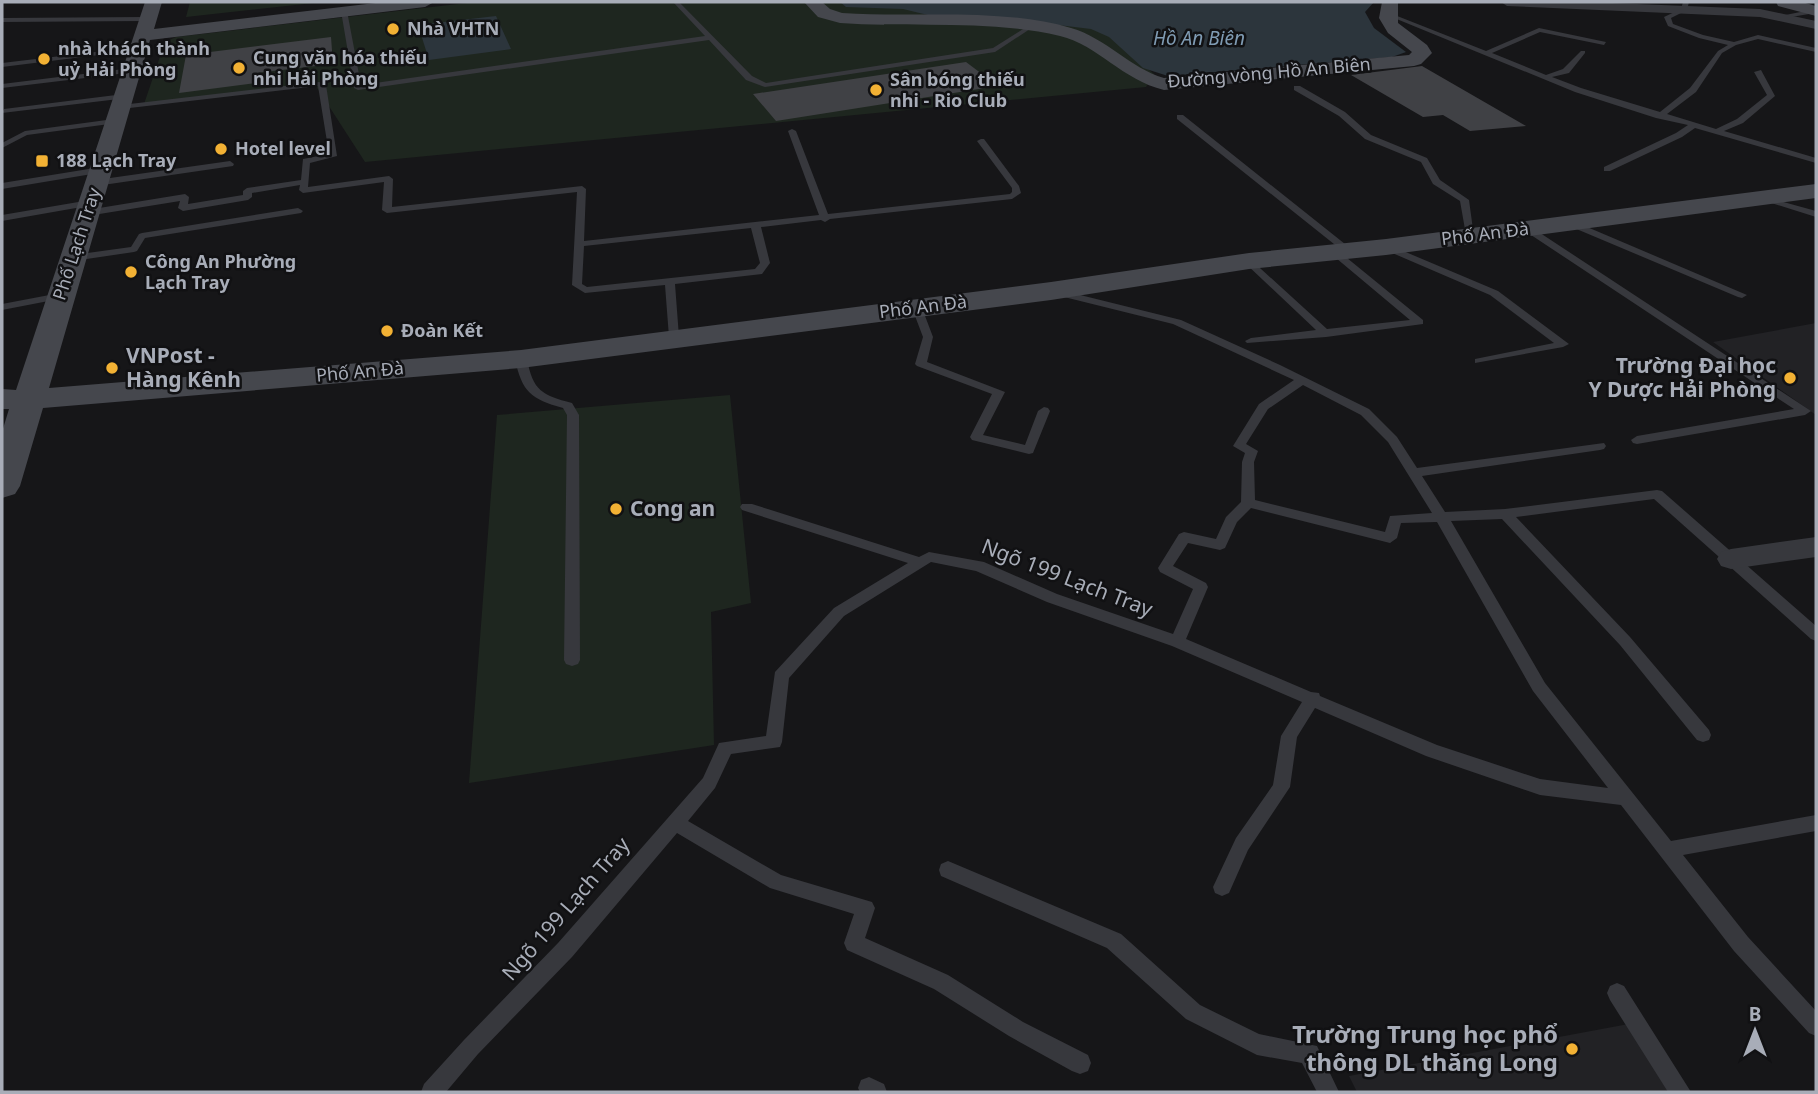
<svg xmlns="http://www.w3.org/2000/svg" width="1818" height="1094" font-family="'Noto Sans',sans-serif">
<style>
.built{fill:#222225}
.green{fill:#1e261f}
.water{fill:#2c353c}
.building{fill:#404145}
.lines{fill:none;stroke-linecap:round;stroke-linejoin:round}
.lane{fill:#37383d;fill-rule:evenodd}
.street{fill:#37383d;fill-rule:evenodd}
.secondary{fill:#45474d;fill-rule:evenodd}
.poi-dot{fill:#f2b134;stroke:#111113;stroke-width:2.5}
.labels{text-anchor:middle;stroke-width:5;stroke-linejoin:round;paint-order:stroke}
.far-poi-label{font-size:18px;font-weight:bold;fill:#a8adb8;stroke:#111113;text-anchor:start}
.far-street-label{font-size:18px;fill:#a8adb8;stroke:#111113}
.far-water-label{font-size:19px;font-style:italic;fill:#7f9bb3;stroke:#111113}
.poi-label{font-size:21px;font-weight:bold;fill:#a8adb8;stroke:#111113;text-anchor:start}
.street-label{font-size:21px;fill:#a8adb8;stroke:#111113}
.near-poi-label{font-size:24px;font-weight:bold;fill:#a8adb8;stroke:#111113;text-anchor:end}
</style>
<rect width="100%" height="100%" fill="#161618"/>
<path class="built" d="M1816 323V415L1713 342Z
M1634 1023 1681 1092H1357L1349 1076Z"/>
<path class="green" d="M190 2H323L186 17Z
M475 2H853L1017 16 1101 29 1154 74 1146 87 365 162 314 83 144 104 165 42 176 37Z
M730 395 751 603 711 612 714 745 469 783 497 415Z"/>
<path class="water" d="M840 2H1374L1365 12 1374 28 1406 52 1392 57 1168 76 1143 68 1109 37 1091 29 1017 20 932 16 903 9 846 7Z
M496 16 511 49 429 60 418 25Z"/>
<path class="building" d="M331 37 333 64 256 73V83L179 93 186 55Z
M966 62 998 86 776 121 753 94Z
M1422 66 1526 126 1470 131 1443 115 1423 117 1351 75Z"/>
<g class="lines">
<path class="lane" d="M673 2H679L752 76 766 83 993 48 1028 26 1033 27 995 52 765 87 746 80 709 40 358 90 354 88 341 11 344 9 347 11 361 85 705 36Z
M1683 2H1689L1687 10 1671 18 1673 24 1703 35 1734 42 1758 35 1816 48V52L1758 39 1736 45 1722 53 1696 92 1667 114 1716 129 1737 119 1767 95 1754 72 1761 70 1775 96 1743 123 1724 131 1816 158V163L1695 128 1682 137 1610 171H1604V167L1676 133 1688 125 1656 118 1575 92 1382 13 1387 12 1486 51 1539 28 1606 42 1604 45 1540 32 1492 53 1546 75 1563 69 1581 51H1585V53L1569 73 1552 77 1581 88 1660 112 1690 88 1718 51 1728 45 1699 38 1668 26 1664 17 1681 9Z
M1815 9V13L1779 19 1776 17Z
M2 18 145 17 148 19 145 21 2 22Z
M137 47 139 50 2 67V63Z
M132 68 135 72 2 88V84Z
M319 82 326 85 337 156 310 163 308 187 389 176 393 179 392 207 582 186 586 189 584 241 819 215 788 131 792 129 796 131 828 214 1010 194 1012 192V188L977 141 981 139H984L1019 186 1021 193 1012 199 830 219 825 222 821 220 761 227 770 263 762 274 675 284 679 337 674 340 669 337 665 285 585 293 572 285 577 192 387 213 382 210 384 182 303 193 299 190 300 185 252 193V197L248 200 183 211 178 208 180 201 87 216 82 213 87 210 185 194 189 197 188 204 243 195V191L247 188 301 180 303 159 329 154 318 86 121 109 117 107 121 105ZM751 228 760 263 755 269 587 287 582 284 584 246Z
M1294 86H1300L1345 112 1371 135 1427 158 1440 180 1469 200 1474 237 1466 235 1460 201 1433 184 1421 162 1365 139 1339 116 1294 90Z
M124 94 128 96 127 98 2 113 4 109Z
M1177 115H1183L1350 248V252H1344L1177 119Z
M114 119H117V123L27 135 2 148V143L25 131Z
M230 161 234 164 233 166 96 186 92 183 96 180Z
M101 167 104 168V172L2 189V183Z
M1762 196 1816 211V217L1762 200Z
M90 200 93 201V205L2 221V215Z
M298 208 303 211 301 213 145 238 137 251 134 252 73 261 68 258 73 255 131 247 139 234 142 233Z
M1567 221H1573L1747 295 1742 298 1738 297 1567 225Z
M1525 227H1531L1811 411 1805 415 1637 444 1633 443 1631 440 1637 436 1794 409 1525 231Z
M1383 245H1389L1498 291 1569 344 1563 347 1475 363V359L1554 343 1490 295 1383 249Z
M1330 249H1336L1423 320V324L1326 337 1247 343 1245 341 1251 338 1316 330 1245 263V259L1249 258 1327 329 1410 320 1330 253Z
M1056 289 1181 320 1280 365 1369 409 1397 437 1417 468 1604 443 1606 446 1604 449 1600 450 1422 476 1445 512 1505 509 1657 490 1662 491 1816 626V641L1811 639 1654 499 1516 517 1630 637 1709 730 1711 735 1709 740 1703 742 1697 740 1620 645 1502 519 1451 521 1545 683 1671 841 1816 815V831L1683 855 1748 937 1816 1011V1036L1809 1033 1734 951 1621 805 1540 795 1426 756 1315 708 1297 737 1290 787 1248 850 1229 893 1222 896 1215 893 1213 887 1236 838 1273 785 1281 736 1302 702 1172 646 1047 602 976 571 931 562 844 616 789 678 782 742 780 747 731 754 715 788 688 821 781 875 872 902 875 908 865 938 948 975 1023 1022 1088 1055 1091 1063 1088 1071 1080 1074 1072 1071 1009 1036 934 989 847 950 844 943 854 914 770 888 677 833 572 957 478 1054 446 1092H421L424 1084 464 1040 558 943 703 778 719 743 766 736 775 672 834 608 908 563 742 510 740 507 742 504H752L919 557 929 552 984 562 1057 594 1173 634 1193 589 1160 572 1158 568 1179 534 1184 532 1216 539 1226 517 1241 502 1242 462 1245 453 1233 446 1259 404 1294 380 1173 324 1052 294V290ZM1303 385 1361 415 1388 442 1432 513 1390 516 1385 532 1255 500 1254 462 1258 451 1246 444 1268 409ZM1251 508 1390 543 1397 538 1401 523 1437 522 1533 691 1608 788 1540 779 1437 745 1320 696 1319 693 1311 692 1186 639 1208 587 1206 583 1173 566 1188 543 1220 550 1225 548 1237 522Z
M60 293 65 296 64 298 2 310V304Z
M917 305 922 308 933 337 927 362 1005 392 983 435 1025 445 1038 411 1044 407 1048 408 1050 411 1033 453 1029 454 972 440 970 437 992 394 917 366 915 364 923 337 912 308Z
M521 356 527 359C533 391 542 395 572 403L579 415 580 660 578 664 572 666 566 664 564 660 567 415 563 408C531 399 522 392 515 359Z
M948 861 1121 934 1200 1005 1259 1034 1317 1046 1339 1092H1317L1302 1063 1257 1055 1186 1019 1107 948 941 876 939 870 941 864Z
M1617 983 1624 986 1691 1092H1668L1610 1000 1607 993 1610 986Z
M869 1077 884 1084 887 1092H860L858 1088 861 1080Z"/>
<path class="street" d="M1501 2H1588L1760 9 1816 21V29L1760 17 1507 6Z
M1816 537V557L1731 569 1721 566 1717 559 1721 552 1731 549Z"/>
<path class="secondary" d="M145 2H162L154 29 384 2H434L425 7 150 40 49 388 521 350 1051 282 1249 253 1386 239 1816 184V198L1386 255 1249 269 1051 300 521 368 43 408 20 486 15 494 2 498V432L9 409H2V389L16 390Z
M804 2H822L830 9 842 13C916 18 998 7 1071 28 1106 38 1130 68 1164 78L1409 55 1412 52 1388 33 1379 18 1382 2H1398V23L1427 45 1432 53 1421 64 1414 66 1164 90C1122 80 1098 45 1060 36 989 19 912 28 840 23L818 17Z
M1776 2H1802L1816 6V16L1778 6Z"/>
</g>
<g class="poi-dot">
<circle cx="393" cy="29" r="7"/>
<circle cx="44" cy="59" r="7"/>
<circle cx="239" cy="68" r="7"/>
<circle cx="876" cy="90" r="7"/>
<circle cx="221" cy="149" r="7"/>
<rect x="35" y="154" width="14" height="14" rx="3.5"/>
<circle cx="131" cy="272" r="7"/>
<circle cx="387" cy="331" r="7"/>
<circle cx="112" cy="368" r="7"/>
<circle cx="1790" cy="378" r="7"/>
<circle cx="616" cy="509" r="7"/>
<circle cx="1572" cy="1049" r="7"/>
</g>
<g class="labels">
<g class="far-poi-label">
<text x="407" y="35">Nhà VHTN</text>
<text x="58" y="55">nhà khách thành<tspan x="58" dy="21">uỷ Hải Phòng</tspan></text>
<text x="253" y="64">Cung văn hóa thiếu<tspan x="253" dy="21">nhi Hải Phòng</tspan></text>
<text x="890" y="86">Sân bóng thiếu<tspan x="890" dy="21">nhi - Rio Club</tspan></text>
<text x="235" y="155">Hotel level</text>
<text x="56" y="167">188 Lạch Tray</text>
<text x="145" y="268">Công An Phường<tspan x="145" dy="21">Lạch Tray</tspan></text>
<text x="401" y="337">Đoàn Kết</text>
</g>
<g class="far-street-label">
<text transform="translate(1269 73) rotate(-5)" y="6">Đường vòng Hồ An Biên</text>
<text transform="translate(1485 234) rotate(-7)" y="6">Phố An Đà</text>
<text transform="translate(77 244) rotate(-72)" y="6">Phố Lạch Tray</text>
<text transform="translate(923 307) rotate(-7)" y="6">Phố An Đà</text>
<text transform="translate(360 372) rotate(-5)" y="6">Phố An Đà</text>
</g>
<g class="far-water-label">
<text x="1199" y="45">Hồ An Biên</text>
</g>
<g class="poi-label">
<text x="126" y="363">VNPost -<tspan x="126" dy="24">Hàng Kênh</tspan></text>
<text x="1776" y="373" text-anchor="end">Trường Đại học<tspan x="1776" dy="24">Y Dược Hải Phòng</tspan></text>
<text x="630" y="516">Cong an</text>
</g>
<g class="street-label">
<text transform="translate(1067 578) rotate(21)" y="7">Ngõ 199 Lạch Tray</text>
<text transform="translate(566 909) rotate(-49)" y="7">Ngõ 199 Lạch Tray</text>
</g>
<g class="near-poi-label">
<text x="1558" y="1043">Trường Trung học phổ<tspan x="1558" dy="28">thông DL thăng Long</tspan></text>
</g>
</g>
<rect width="1818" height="1094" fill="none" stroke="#a8adb8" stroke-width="7"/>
<g transform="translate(1755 1031)" stroke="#111113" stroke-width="5" paint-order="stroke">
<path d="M0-5L12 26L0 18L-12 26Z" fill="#a8adb8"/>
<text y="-10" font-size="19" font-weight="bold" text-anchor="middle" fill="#a8adb8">B</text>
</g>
</svg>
